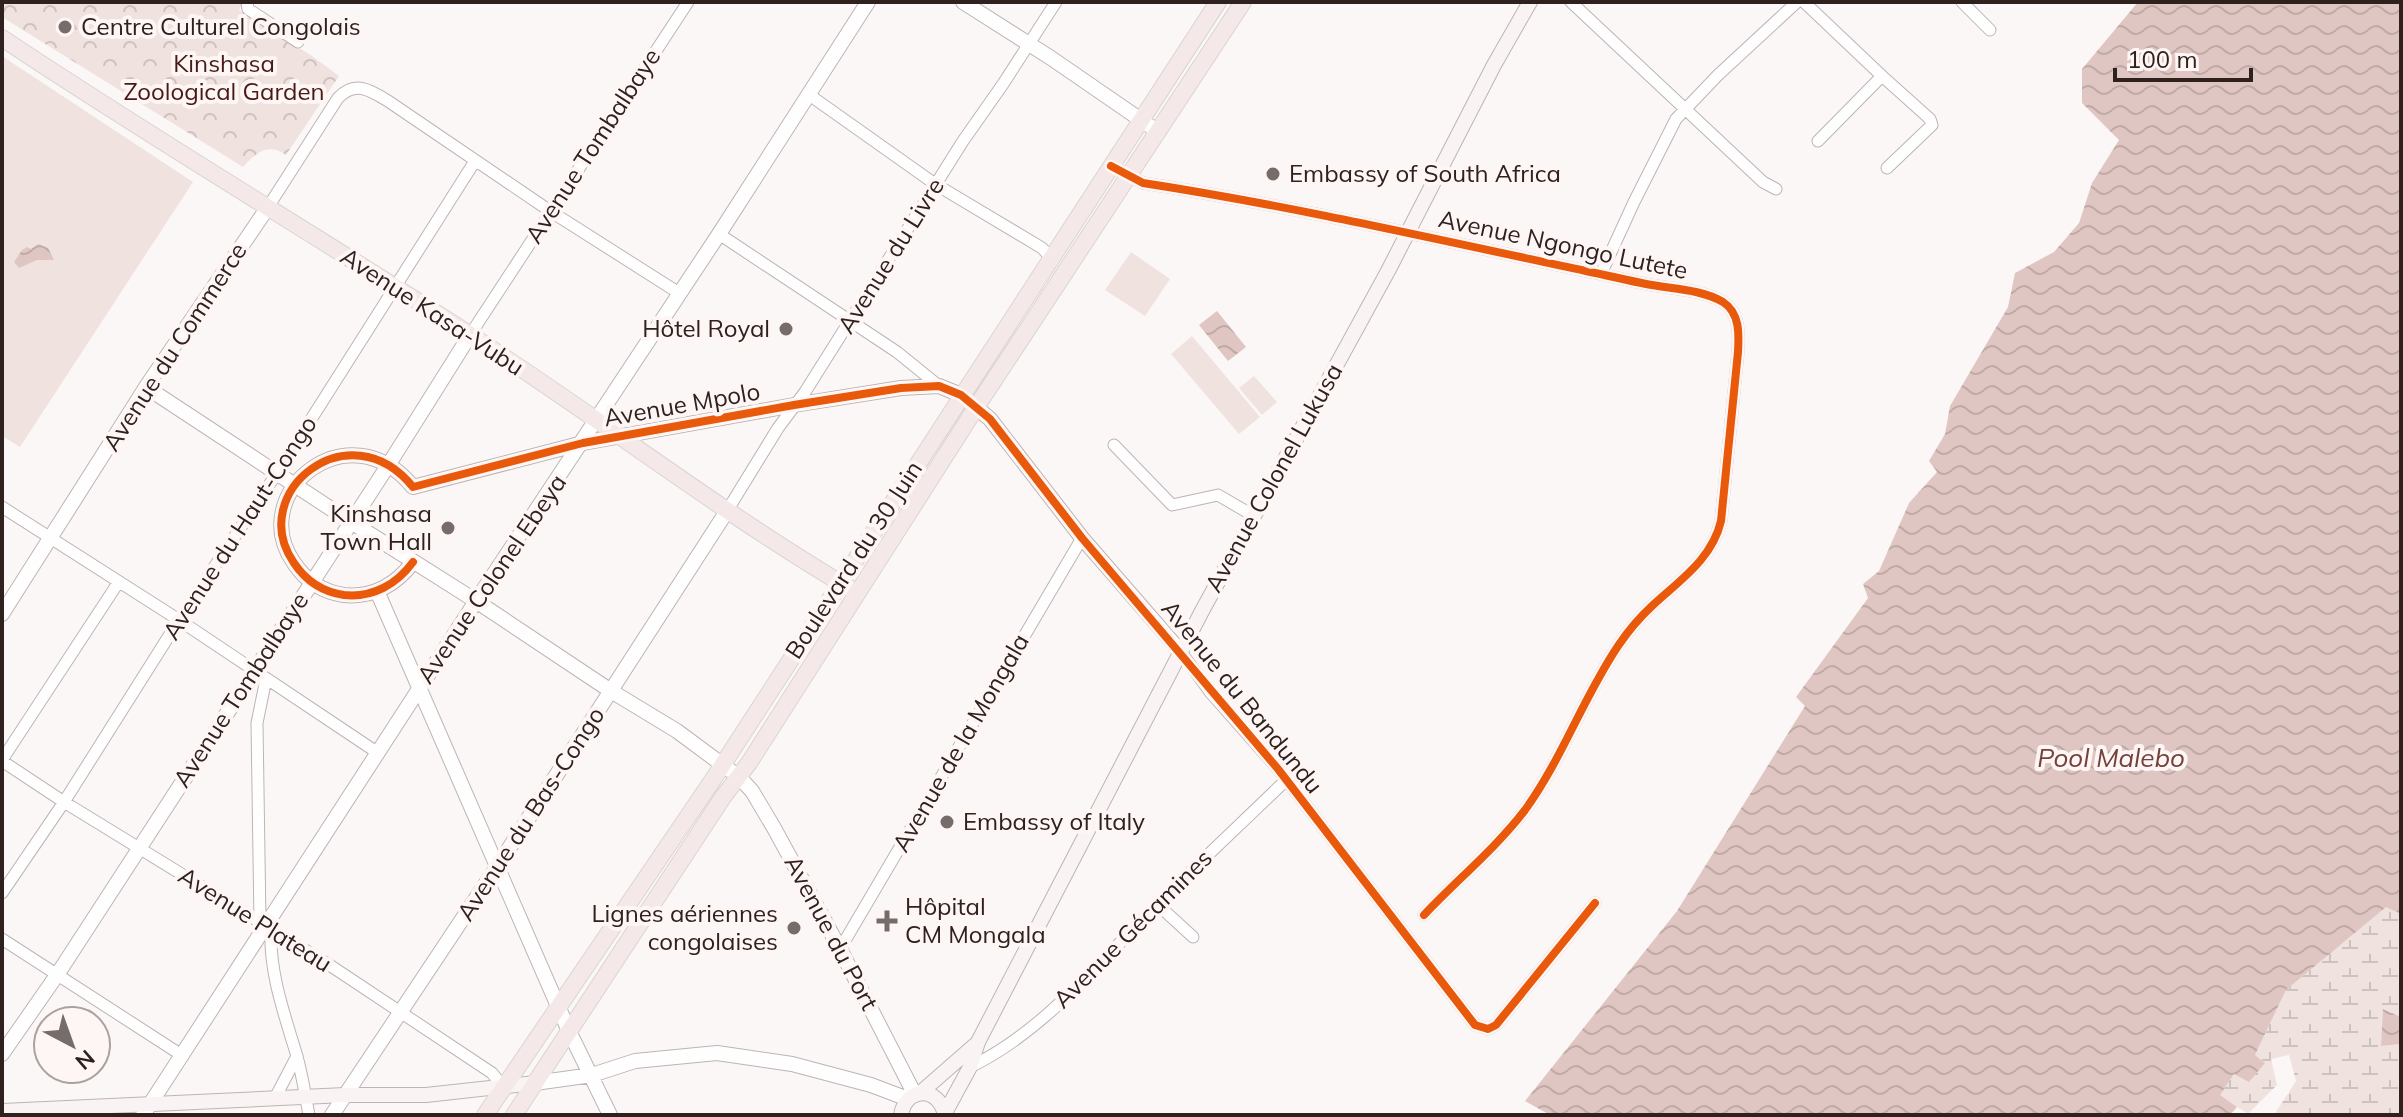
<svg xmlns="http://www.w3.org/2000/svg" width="2403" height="1117" font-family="Mulish,sans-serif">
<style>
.wetland{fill:url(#wetland-marsh)}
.park{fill:url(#park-crowns)}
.garden{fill:#f0e2df}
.water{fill:url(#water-waves)}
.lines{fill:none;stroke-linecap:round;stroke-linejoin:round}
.minor-casing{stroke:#bdb4b3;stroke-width:13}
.tertiary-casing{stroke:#bdb4b3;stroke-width:16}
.secondary-casing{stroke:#bdb4b3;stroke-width:16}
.primary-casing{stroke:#d9d4d3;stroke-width:18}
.minor{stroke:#fffefe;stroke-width:11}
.tertiary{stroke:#fffefe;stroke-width:14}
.secondary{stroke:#f9f4f3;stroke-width:14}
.primary{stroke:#f4e9e8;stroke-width:16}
.cycleway-casing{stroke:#fef6f5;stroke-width:13}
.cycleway{stroke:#e8590c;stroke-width:8}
.poi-dot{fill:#766c6a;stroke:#fef6f5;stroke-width:3}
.labels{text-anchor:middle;stroke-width:8;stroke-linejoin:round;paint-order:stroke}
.poi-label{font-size:24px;fill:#2e211e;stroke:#fef6f5;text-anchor:start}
.park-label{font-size:24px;fill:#481a15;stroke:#fef6f5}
.street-label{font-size:24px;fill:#2e211e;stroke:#fef6f5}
.water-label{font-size:26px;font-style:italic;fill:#75423b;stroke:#fef6f5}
</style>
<defs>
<pattern id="wetland-marsh" width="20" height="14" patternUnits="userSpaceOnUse" patternTransform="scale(2)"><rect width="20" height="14" fill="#f0e2df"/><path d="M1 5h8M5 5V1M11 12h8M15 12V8" fill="none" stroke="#cec2bf"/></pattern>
<pattern id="park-crowns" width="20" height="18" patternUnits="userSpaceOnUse" patternTransform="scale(2)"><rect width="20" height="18" fill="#f0e2df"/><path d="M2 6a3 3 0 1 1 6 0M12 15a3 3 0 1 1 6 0" fill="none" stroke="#cec2bf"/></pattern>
<pattern id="water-waves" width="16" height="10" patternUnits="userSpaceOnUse" patternTransform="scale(2)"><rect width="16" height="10" fill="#e0c6c2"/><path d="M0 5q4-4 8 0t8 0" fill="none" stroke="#c0aaa6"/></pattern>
</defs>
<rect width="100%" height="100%" fill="#fcf7f7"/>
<path class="wetland" d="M2386 906 2401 914V1017L2384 1009 2381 1046 2401 1044V1115H2274L2296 1081 2289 1055 2271 1059 2277 1085 2248 1114 2219 1095 2234 1074 2265 1063 2255 1055 2286 990Z"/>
<path class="park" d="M2 2H243L239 10 312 56 339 76 286 155C268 142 256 153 243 167L2 17Z"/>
<path class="garden" d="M2 56 193 182 20 447 2 436Z
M1131 252 1170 279 1145 316 1105 290Z
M1192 336 1260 417 1239 434 1171 354Z
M1254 376 1277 402 1262 415 1239 388Z"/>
<path class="water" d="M2138 2H2401V914L2386 907 2286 990 2255 1055 2265 1063 2249 1082 2234 1074 2220 1095 2237 1107 2230 1115H1550L1525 1101 1677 911 1805 706 1796 697 1868 598 1863 584 1879 571 1909 503 1937 472 1929 461 1945 434 1950 406 2008 307 2015 273 2054 252 2079 223 2092 183 2119 140 2082 103V69Z
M38 244 48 248 54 260H37L19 268 14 262 22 250 27 247 31 249Z
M1217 311 1246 347 1228 361 1199 325Z
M2383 1009 2401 1017V1044L2381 1046Z"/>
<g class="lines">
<defs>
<path id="minor" d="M247 2 248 9 298 42
M1571 2 1763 182 1776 189
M1804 2 1882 76 1818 141
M1962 2 1990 30
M1882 76 1930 119 1932 125 1887 168
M808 94 935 184 1042 248 1051 258
M1111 166 1143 183C1292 206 1439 240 1586 271 1606 275 1626 280 1646 284 1671 289 1701 289 1723 302 1740 313 1739 334 1738 352L1721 521C1712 559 1680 580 1653 605 1640 617 1628 631 1618 646 1583 698 1562 759 1525 810 1496 848 1457 880 1424 915
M268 207 338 98C355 80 370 90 388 101L550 211 679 293
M719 234 897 352 939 386
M1601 274 1634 202 1676 119 1718 75 1797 2
M470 335 688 2
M1114 445 1172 505 1218 495 1254 516
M2 507 179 620 378 753
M727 511 778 428 805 392 963 141 1003 84 1056 2
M1181 652 1210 692 1278 769 1475 1025 1488 1029 1496 1025 1595 903
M2 760 118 583
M2 761 64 802 328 964 492 1073 503 1087
M2 893 64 802 179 620 277 473 475 161
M1157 904 1193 937
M260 922 257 723 266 679
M271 929C269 972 284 1013 296 1053 302 1073 305 1094 309 1115
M2 939 183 1056
M840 949 1082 538
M970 1067C1041 1033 1095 967 1150 912 1194 867 1241 824 1286 780
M275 1098 297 1056"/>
<path id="tertiary" d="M963 2 1051 58 1157 131
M146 387 351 522 476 601 611 691 677 731 739 777 752 791 774 828 840 949 915 1095
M413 562C397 584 373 598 344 595 323 592 306 581 294 563 245 493 349 408 413 487L583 443 794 405 901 388 939 386 961 395 990 419 1082 538 1181 652
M377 591 568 1029 610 1115
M2 614 146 387 268 207
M2 1054 57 975 389 464 470 335
M535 1083 592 1075 635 1061 717 1053 792 1064 871 1085 908 1099
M143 1115 476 601 719 234 868 2
M332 1115 497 867 727 511"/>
<path id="secondary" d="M919 1094 975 1045
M2 1111 345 1095H426L535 1083
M945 1113 970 1067 978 1042 1202 611 1388 271 1494 65 1530 2
M901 1115C906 1086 939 1086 945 1115"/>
<path id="primary" d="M2 38C156 141 316 235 472 336 599 418 719 511 849 588
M485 1115 712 781 1218 2
M514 1115 723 797 749 763 977 406 1243 2"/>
</defs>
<use href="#minor" class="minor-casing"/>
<use href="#tertiary" class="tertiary-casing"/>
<use href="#secondary" class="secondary-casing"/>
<use href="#primary" class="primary-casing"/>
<use href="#minor" class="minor"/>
<use href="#tertiary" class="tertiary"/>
<use href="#secondary" class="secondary"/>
<use href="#primary" class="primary"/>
<defs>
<path id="cycleway" d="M1111 166 1143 183C1292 206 1439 240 1586 271 1606 275 1626 280 1646 284 1671 289 1701 289 1723 302 1740 313 1739 334 1738 352L1721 521C1712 559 1680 580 1653 605 1640 617 1628 631 1618 646 1583 698 1562 759 1525 810 1496 848 1457 880 1424 915
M413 562C397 584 373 598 344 595 323 592 306 581 294 563 245 493 349 408 413 487L583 443 794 405 901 388 939 386 961 395 990 419 1082 538 1278 769 1475 1025 1488 1029 1496 1025 1595 903"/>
</defs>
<use href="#cycleway" class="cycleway-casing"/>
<use href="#cycleway" class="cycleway"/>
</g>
<g class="poi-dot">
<circle cx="65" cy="27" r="8"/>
<circle cx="1273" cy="174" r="8"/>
<circle cx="786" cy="329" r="8"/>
<circle cx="448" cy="528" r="8"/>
<circle cx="947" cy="822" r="8"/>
<path d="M883 909h8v8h8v8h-8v8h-8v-8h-8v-8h8z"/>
<circle cx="794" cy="928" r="8"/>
</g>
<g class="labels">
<g class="poi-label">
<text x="81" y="35">Centre Culturel Congolais</text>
<text x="1289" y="182">Embassy of South Africa</text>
<text x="770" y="337" text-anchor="end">Hôtel Royal</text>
<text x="432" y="522" text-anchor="end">Kinshasa<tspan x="432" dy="28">Town Hall</tspan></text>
<text x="963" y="830">Embassy of Italy</text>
<text x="905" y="915">Hôpital<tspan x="905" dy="28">CM Mongala</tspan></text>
<text x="778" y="922" text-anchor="end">Lignes aériennes<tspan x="778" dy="28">congolaises</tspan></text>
</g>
<g class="park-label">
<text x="224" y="72">Kinshasa<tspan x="224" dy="28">Zoological Garden</tspan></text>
</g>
<g class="street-label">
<text transform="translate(593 146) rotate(-57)" y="8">Avenue Tombalbaye</text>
<text transform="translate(1563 245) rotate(12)" y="8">Avenue Ngongo Lutete</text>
<text transform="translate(891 256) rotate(-58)" y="8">Avenue du Livre</text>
<text transform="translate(432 312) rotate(33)" y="8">Avenue Kasa-Vubu</text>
<text transform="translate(175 347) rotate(-57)" y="8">Avenue du Commerce</text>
<text transform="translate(682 405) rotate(-10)" y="8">Avenue Mpolo</text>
<text transform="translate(1274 478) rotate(-61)" y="8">Avenue Colonel Lukusa</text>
<text transform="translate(240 528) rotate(-57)" y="8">Avenue du Haut-Congo</text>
<text transform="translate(854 560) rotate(-57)" y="8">Boulevard du 30 Juin</text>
<text transform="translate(492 579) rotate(-56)" y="8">Avenue Colonel Ebeya</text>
<text transform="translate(241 690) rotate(-57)" y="8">Avenue Tombalbaye</text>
<text transform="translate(1242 697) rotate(51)" y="8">Avenue du Bandundu</text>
<text transform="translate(961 743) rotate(-60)" y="8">Avenue de la Mongala</text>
<text transform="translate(531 814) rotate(-57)" y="8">Avenue du Bas-Congo</text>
<text transform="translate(255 920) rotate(32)" y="8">Avenue Plateau</text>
<text transform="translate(1133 929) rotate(-45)" y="8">Avenue Gécamines</text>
<text transform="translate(831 933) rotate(62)" y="8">Avenue du Port</text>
</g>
<g class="water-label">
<text x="2111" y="767">Pool Malebo</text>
</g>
</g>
<rect width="2403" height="1117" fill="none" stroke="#2e211e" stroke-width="8"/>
<g transform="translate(72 1045) rotate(139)"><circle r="38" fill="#fef6f5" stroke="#aba19f" stroke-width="2"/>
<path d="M0-6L14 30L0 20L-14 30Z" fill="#766c6a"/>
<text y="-12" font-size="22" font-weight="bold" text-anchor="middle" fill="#2e211e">N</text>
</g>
<path d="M2115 68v12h136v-12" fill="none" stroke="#2e211e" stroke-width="4"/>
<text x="2127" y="68" font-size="24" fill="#2e211e" stroke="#fef6f5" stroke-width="6" paint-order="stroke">100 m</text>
</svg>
